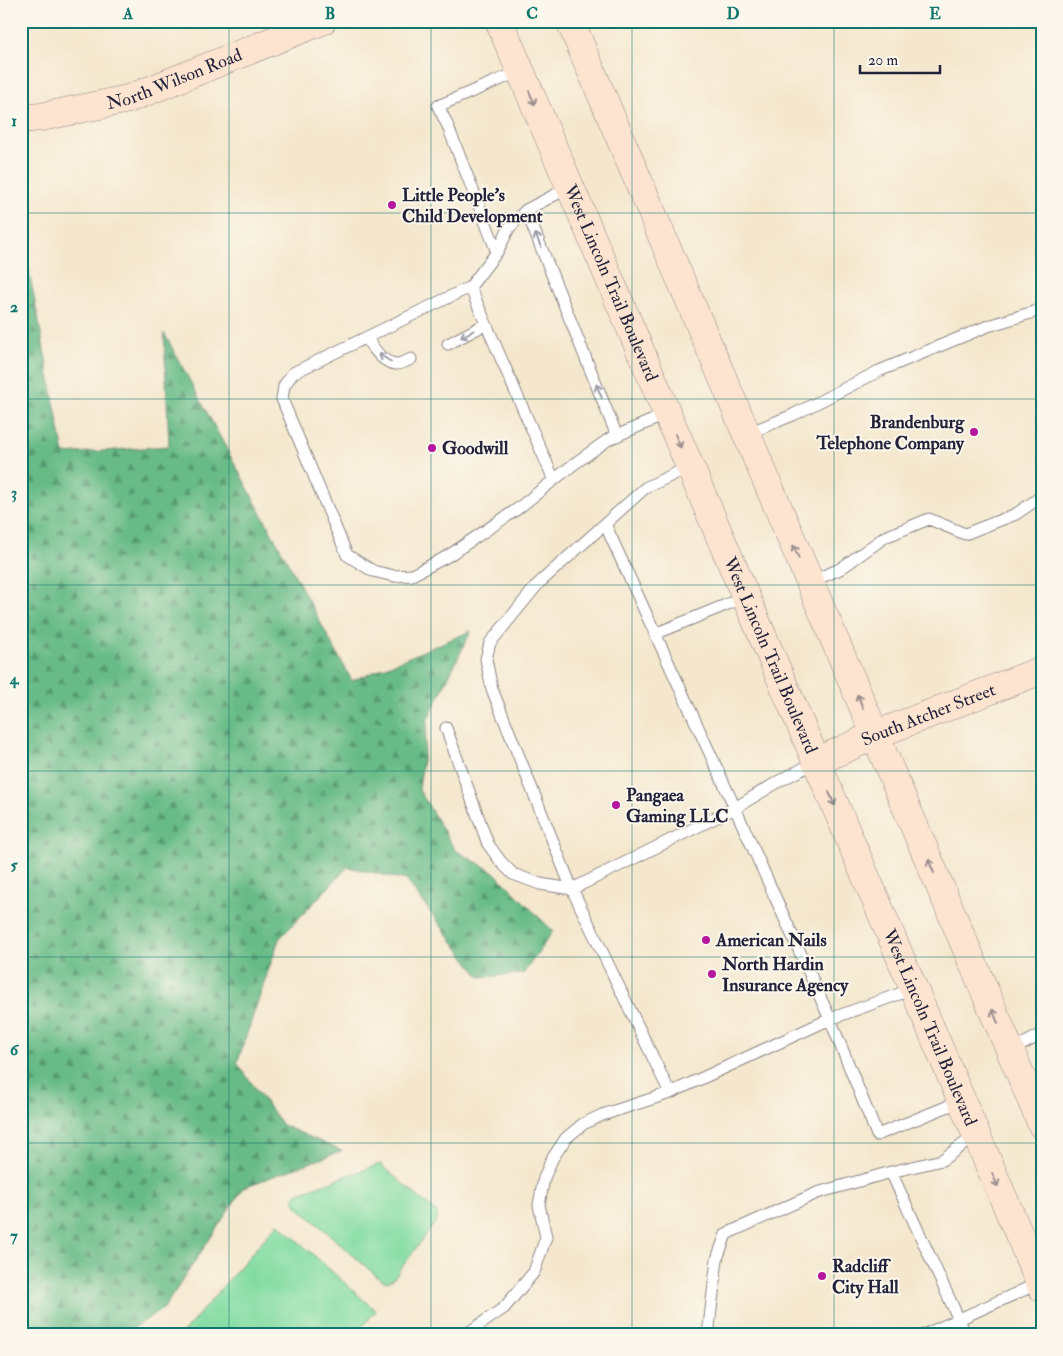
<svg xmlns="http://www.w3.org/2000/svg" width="1063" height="1356" font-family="'IM FELL Double Pica',serif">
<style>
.forest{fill:url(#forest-firs);stroke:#456e61}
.green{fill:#81dba1;stroke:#527e6e}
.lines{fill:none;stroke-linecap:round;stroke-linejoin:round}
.lane-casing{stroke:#8b8484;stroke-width:13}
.secondary-casing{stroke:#8b8484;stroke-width:29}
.lane{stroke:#fff;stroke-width:11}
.secondary{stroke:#fde4d1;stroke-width:28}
.oneway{stroke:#9a8d8e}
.oneway2{stroke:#9c9ca7}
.grid{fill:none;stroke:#0f766e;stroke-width:1;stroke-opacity:0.55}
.poi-dot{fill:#b5179e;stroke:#fbf7ec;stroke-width:2}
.labels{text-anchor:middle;stroke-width:4;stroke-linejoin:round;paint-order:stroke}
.street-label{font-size:18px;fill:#22223b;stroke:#fbf7ec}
.poi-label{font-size:18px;font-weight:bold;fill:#22223b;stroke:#fbf7ec;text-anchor:start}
.neatline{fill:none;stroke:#0f766e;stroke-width:2}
.grid-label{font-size:16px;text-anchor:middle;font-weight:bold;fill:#0f766e}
</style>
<defs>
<pattern id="forest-firs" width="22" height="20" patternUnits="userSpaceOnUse" patternTransform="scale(1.25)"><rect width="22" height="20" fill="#68bb87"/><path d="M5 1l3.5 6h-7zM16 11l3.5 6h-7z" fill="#559870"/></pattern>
</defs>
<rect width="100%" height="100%" fill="#fbf7ec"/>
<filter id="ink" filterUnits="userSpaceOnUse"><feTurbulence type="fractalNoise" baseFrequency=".02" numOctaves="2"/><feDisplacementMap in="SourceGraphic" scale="10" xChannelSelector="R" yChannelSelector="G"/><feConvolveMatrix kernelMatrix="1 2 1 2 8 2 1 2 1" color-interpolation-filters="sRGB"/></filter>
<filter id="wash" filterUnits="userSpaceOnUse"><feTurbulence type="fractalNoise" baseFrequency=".0096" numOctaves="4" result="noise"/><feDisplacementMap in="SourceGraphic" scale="20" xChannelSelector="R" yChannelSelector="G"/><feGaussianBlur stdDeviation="1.12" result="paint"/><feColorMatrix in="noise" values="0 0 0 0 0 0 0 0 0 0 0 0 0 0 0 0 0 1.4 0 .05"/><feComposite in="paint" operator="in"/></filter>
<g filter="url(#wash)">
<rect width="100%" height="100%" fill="#f4e7cd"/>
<path class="forest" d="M21 243 25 250 64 454 169 446 164 333 352 681 471 631 428 719 419 790 455 850 494 872 553 931 523 974 480 977 406 880 348 867 279 939 237 1063 282 1125 342 1151 244 1187 164 1308 123 1335H21Z"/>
<path class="green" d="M380 1164 437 1213 438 1219 393 1279 387 1282 380 1279 297 1206 294 1200 296 1194Z
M278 1223 376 1311 355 1335H181Z"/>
</g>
<g filter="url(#ink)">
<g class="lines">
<defs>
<path id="lane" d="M570 187 526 210 509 228 497 252 470 287 293 373 284 386 282 399 347 555 373 571 394 576 412 575 448 556 516 510 574 464 609 439 667 414
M526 210 617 436
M497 252 447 124 438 106 520 71
M470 287 554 480
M366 338C373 347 382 363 396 364 400 364 407 361 411 359
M448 344 486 324
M746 434 793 415 879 371 988 326 1040 310 1042 312
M605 524 735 808 830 1019 877 1135 961 1101
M810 582 840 569 885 537 929 519 965 534 1016 514 1042 496
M655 634 745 597
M446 728 488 844 501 862 513 874 540 884 572 889
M572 889 492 689 486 659 490 643 538 584 645 488 689 467
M1010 1051 1042 1034
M670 1093 572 889 735 808 781 780 816 762
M891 1172 966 1335
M465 1335 504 1308 534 1272 546 1237 539 1205 544 1178 552 1159 566 1138 583 1124 602 1115 670 1093 830 1019 913 989
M708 1335 717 1259 726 1234 817 1193 891 1172 942 1160 976 1135
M924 1335 1039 1283"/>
<g id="secondary">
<path id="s1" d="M499 21 1042 1288"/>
<path d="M570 21 1042 1125"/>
<path id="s2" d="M21 119 41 117 128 99 322 21"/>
<path id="s3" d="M816 762 875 735 1042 670"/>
</g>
</defs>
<use href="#lane" class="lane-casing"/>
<use href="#secondary" class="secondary-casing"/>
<use href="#lane" class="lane"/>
<use href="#secondary" class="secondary"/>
</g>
<defs><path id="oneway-shaft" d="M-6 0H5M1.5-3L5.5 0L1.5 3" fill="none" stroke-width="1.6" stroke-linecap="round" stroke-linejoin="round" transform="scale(1.25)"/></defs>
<g class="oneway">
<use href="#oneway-shaft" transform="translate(532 98) rotate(67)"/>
<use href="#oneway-shaft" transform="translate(678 441) rotate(67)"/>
<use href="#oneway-shaft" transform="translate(796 552) rotate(-113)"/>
<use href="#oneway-shaft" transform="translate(860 701) rotate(-113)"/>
<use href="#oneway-shaft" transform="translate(832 799) rotate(67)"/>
<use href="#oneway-shaft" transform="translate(931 866) rotate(-113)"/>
<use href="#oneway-shaft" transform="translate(995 1016) rotate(-113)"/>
<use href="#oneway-shaft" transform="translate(995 1180) rotate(67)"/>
</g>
<g class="oneway2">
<use href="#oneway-shaft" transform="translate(538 240) rotate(-112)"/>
<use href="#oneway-shaft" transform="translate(467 334) rotate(152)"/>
<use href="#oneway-shaft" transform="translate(385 358) rotate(-148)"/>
<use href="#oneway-shaft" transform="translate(599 391) rotate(-112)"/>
</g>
</g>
<path class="grid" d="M229 21V1335M431 21V1335M632 21V1335M834 21V1335M21 213H1042M21 399H1042M21 585H1042M21 771H1042M21 957H1042M21 1143H1042"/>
<g class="poi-dot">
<circle cx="392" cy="205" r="5"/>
<circle cx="974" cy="432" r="5"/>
<circle cx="432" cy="448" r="5"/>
<circle cx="616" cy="805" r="5"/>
<circle cx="706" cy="940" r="5"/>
<circle cx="712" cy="974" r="5"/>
<circle cx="822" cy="1276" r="5"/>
</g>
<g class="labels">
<g class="street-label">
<text dy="6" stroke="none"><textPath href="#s2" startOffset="159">North Wilson Road</textPath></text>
<text dy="6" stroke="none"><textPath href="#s1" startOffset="285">West Lincoln Trail Boulevard</textPath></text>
<text dy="6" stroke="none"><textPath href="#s1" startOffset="690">West Lincoln Trail Boulevard</textPath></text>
<text dy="6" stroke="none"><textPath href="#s3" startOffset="122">South Atcher Street</textPath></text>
<text dy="6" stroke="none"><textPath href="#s1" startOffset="1095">West Lincoln Trail Boulevard</textPath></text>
</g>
<g class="poi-label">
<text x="402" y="201">Little People's<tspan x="402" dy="21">Child Development</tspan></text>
<text x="964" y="428" text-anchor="end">Brandenburg<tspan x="964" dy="21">Telephone Company</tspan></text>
<text x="442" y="454">Goodwill</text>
<text x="626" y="801">Pangaea<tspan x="626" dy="21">Gaming LLC</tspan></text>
<text x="716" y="946">American Nails</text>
<text x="722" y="970">North Hardin<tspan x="722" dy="21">Insurance Agency</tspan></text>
<text x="832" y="1272">Radcliff<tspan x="832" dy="21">City Hall</tspan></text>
</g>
</g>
<rect width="1063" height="1356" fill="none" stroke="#fbf7ec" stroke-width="55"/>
<path d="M860 65v8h80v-8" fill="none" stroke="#22223b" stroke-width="2.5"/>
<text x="868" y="65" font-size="15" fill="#22223b" stroke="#fbf7ec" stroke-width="4" paint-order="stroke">20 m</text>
<rect x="28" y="28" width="1008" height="1300" class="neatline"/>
<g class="grid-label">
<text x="128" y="19">A</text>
<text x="330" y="19">B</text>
<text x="532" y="19">C</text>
<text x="733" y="19">D</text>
<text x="935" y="19">E</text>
<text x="14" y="126">1</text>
<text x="14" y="312">2</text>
<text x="14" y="498">3</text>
<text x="14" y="684">4</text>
<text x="14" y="870">5</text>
<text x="14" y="1055">6</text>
<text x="14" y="1241">7</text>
</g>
</svg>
